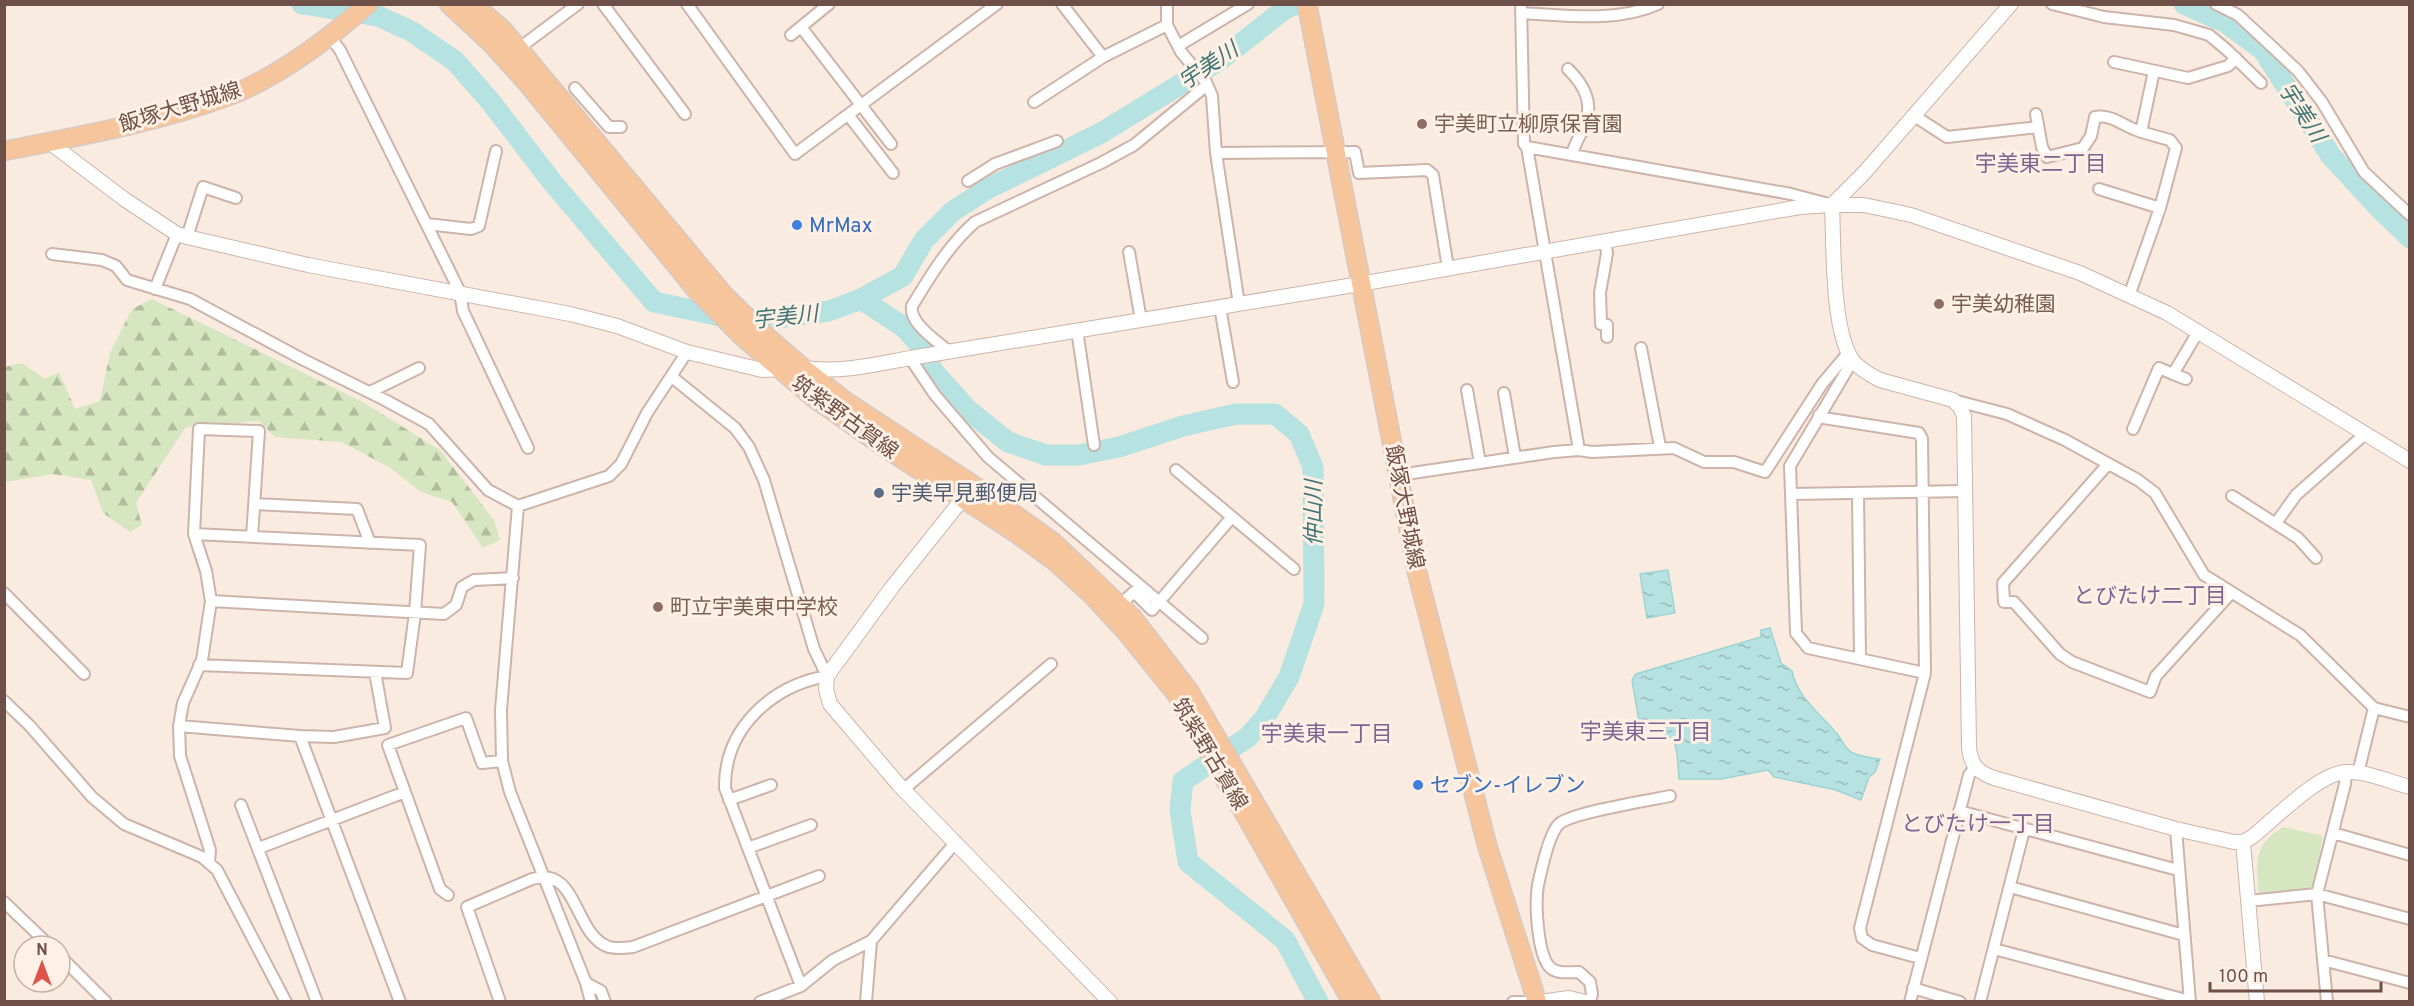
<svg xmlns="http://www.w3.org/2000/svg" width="2414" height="1006" font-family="Overpass,'Noto Sans JP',sans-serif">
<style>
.forest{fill:url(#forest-firs)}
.park{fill:#d6e6c0}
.water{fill:url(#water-ripples);stroke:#9dd3d3;stroke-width:1.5}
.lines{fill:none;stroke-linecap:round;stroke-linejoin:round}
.river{stroke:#b6e2e1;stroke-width:21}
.minor-casing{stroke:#ccb4aa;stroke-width:14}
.tertiary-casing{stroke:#ccb4aa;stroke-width:16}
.primary-casing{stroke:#d4cac8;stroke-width:21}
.minor{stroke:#fff;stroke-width:10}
.tertiary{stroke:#fff;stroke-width:14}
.primary{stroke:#f6c59b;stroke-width:18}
.education-dot{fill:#8d6e63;stroke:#fef0e5;stroke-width:2}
.shop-dot{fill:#3f7fe0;stroke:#fef0e5;stroke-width:2}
.service-dot{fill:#5c6f8a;stroke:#fef0e5;stroke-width:2}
.labels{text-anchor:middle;stroke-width:6;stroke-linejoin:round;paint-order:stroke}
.street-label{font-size:21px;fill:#6f5049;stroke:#fef0e5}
.education-label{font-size:21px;fill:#785e54;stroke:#fef0e5;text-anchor:start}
.shop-label{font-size:21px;fill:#366cbe;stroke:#fef0e5;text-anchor:start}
.service-label{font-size:21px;fill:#4e5e75;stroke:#fef0e5;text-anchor:start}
.water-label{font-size:22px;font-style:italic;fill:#3e7575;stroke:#fef0e5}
.neighbourhood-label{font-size:22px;fill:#7b6592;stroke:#fef0e5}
</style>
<defs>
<pattern id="forest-firs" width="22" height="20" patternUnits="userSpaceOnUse" patternTransform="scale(1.5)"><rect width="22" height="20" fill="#d6e6c0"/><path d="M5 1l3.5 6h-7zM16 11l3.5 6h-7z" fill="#b2bd9e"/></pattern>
<pattern id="water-ripples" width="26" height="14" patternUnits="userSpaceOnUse" patternTransform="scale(1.5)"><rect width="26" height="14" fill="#b6e2e1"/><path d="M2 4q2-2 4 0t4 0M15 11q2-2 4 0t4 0" fill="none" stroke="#98bab8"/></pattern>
</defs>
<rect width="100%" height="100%" fill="#faebe0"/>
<path class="forest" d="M152 299 361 401 440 450 494 520 500 540 483 548 452 502 421 492 389 467 341 442 275 437 259 421 186 427 136 503 142 525 130 532 103 513 91 480 53 474 5 482V367L22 363 45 379 59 372 75 409 100 401 110 353 132 309Z"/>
<path class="park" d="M2283 827 2323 836 2314 883 2308 890 2259 893C2256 861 2253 846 2283 827Z"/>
<path class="water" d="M1668 570 1675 613 1647 618 1640 574Z
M1770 628 1781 663 1792 671C1797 698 1822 715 1838 735 1843 742 1845 749 1853 753 1861 757 1871 758 1880 759L1875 772 1869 777 1861 800 1836 790 1774 777 1768 770 1721 779H1679C1676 738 1679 737 1639 721L1632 680 1636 674 1761 637V630Z"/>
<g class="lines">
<path class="river" d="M302 4 378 16 411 31 455 61 490 101 553 183 654 302 749 322 829 311 861 299 903 276 924 240 953 211 989 188 1101 133 1220 60 1286 8 1298 4
M2184 4 2226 23 2263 50 2331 156 2377 206 2410 238
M861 299 905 328 919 344 934 372 968 410 1008 442 1046 455H1079L1119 447 1183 426 1236 414H1275L1299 434 1313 467 1314 604 1289 677 1264 719 1248 737 1183 781 1180 810 1188 862 1285 940 1318 1002"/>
<defs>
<path id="minor" d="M603 4 685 114
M687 4 795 154 997 4
M1062 4 1103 57 1167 25
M1167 4V25L1181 52 1206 82 1212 96 1216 153 1239 304
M1521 4 1524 144 1527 147 1579 450
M2052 4 2104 17 2174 25 2209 35 2227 50 2261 83
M2216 4 2238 15 2298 71 2322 102 2364 172 2410 215
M1521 13C1565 15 1617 23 1658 4
M801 27 891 144
M791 35 829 4
M330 37 340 50 460 292 463 311 528 448
M1178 46 1248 4
M518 49 578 4
M2114 62 2188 78 2228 66 2236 58
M1568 69C1585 86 1595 105 1583 129 1579 138 1574 145 1572 155
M575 88 609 127H621
M1034 102 1103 57
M2036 114 2042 147 2047 157 2083 148 2091 136 2095 117C2111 114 2122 125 2136 130 2147 134 2159 137 2170 140L2176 148 2160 208 2129 296
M1913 115 1947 137 2038 127
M849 116 893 173
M2141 132 2154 71
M1527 147 1791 194 1825 203
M1216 153 1355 152 1359 173 1427 170 1433 175 1448 268
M968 181 995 164 1057 141
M2099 189 2160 208
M427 224 471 229 479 226 496 151
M187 237 203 187 236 198
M1605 241 1607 253 1600 293 1601 324 1607 325V337
M1129 252 1141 320
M52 254 102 260 116 266 127 280 190 299 302 359 385 400 429 424 488 490 518 506 609 476 621 464 647 413 687 352
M155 289 177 234
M1220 307 1233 382
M1077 330 1094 445
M1641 348 1660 447
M948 351C936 340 909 323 912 306 931 275 948 246 975 222L1101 163 1134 145 1207 85
M910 358 935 395 988 457 1202 638
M1853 360 1790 466 1796 633 1808 648 1925 673
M2173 374 2186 379
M672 377 735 428 749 447 764 480 814 649 827 676C771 686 724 729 725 788L801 986
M1467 390 1480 463
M370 392 419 368
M1504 393 1515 457
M1953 400 2007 414 2065 440 2138 480 2155 493 2204 575 2300 635 2374 708 2358 773
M1819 415 1824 418 1919 433 1922 439 1925 673 1860 928 1862 938 1872 945 1920 958
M2133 429 2159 368 2173 374 2198 332
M2108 464 2003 583 2004 602H2014L2060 654 2072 662 2150 692 2156 676 2231 593
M1176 470 1294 569
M1399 475 1554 452 1579 450 1592 452 1674 448 1704 462H1734L1765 472 1822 384 1849 352
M1858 493 1860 659
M1792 494 1966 491
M2232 496 2298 538 2316 558
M254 504 357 509 370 543
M518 506 501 710 502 761 510 792 586 983 591 1002
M2276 523 2296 495 2365 434
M194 534 420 545 415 613 407 673 199 665
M4 593 84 674
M211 601 444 614 456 605 462 587 474 580 513 578
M1120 605 1134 592 1152 610 1232 517
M4 701 30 726 92 797 124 824 202 857 217 870 286 1002
M2374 708 2410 717
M179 726 300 736 400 1002
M300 736 334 737 385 728 375 672
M903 790 1051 664
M729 800 771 785
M241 805 317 1002
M1959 811 2178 870
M2176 829 2190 1002
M2333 833 2410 855
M259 848 405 792
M748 848 811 825
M209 862 210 850 180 756 179 726 183 703 202 660 211 601 206 571 194 534 199 429 259 431 252 537
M2010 887 2184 935
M448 895 440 889 388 745 466 718 482 763 502 761
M2248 901 2317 894 2410 919
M4 902 50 946
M1994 949 2190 1001
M60 956 106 1002
M2323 960 2410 983
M586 983 601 991 605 1002
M1913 988 1960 1002
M500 1002 467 907 532 879C579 865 573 935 609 947 617 949 625 948 633 947L819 876
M760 1002 801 986 833 960 871 941 956 842
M866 1002 871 941
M1513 1002H1533
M1590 1002 1592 994 1590 982 1579 972C1570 972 1559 974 1552 969 1537 959 1535 902 1538 885 1541 871 1549 833 1559 824 1570 813 1650 800 1670 796
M1910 1002 1969 775 1975 767
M1980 1002 2024 830
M2327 1002 2317 894 2345 784 2346 772"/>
<path id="tertiary" d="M2011 4 1864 173 1832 205C1834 244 1831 330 1853 361 1860 369 1870 375 1880 380L1953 400 1960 407 1964 416 1969 746C1970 764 1977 772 1994 778L2176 829 2234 842H2243L2252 837C2275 819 2317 774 2346 772 2366 771 2390 782 2410 787
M49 142 124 199 177 234 187 237 308 265 570 314 617 326 687 352 762 370 784 369
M803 368C840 373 873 365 910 358L1360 284 1800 207 1832 205H1864L1911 215 2080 273 2167 313 2410 461
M968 492 893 586 827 676 826 689 830 704 899 785 1110 1002
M2243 842 2257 1002
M1540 1002 1569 998 1585 1002"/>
<path id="primary" d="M449 4 490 42 528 84 698 292 744 338 814 398 884 447 1016 533 1056 562 1091 594 1127 633 1177 695 1352 1002
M473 4 503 30 724 295 766 336 803 368 845 401 973 485 1053 542 1132 617 1189 691 1371 1002
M1307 4 1417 572 1487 845 1537 1002
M4 151C80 136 159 122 231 95 278 77 331 37 368 4"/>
</defs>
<use href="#minor" class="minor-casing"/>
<use href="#tertiary" class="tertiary-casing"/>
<use href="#primary" class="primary-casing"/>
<use href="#minor" class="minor"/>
<use href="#tertiary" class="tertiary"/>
<use href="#primary" class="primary"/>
</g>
<g class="education-dot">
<circle cx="1422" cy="124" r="6"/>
<circle cx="1939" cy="304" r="6"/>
<circle cx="658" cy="607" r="6"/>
</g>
<g class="shop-dot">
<circle cx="797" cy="225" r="6"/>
<circle cx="1418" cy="785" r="6"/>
</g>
<circle class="service-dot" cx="879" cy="493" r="6"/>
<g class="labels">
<g class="street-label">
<text transform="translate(180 107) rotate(-17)" y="7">飯塚大野城線</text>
<text transform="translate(845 417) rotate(36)" y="7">筑紫野古賀線</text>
<text transform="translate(1405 507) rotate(79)" y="7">飯塚大野城線</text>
<text transform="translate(1210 754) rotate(59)" y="7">筑紫野古賀線</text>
</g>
<g class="education-label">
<text x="1434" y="131">宇美町立柳原保育園</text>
<text x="1951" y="311">宇美幼稚園</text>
<text x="670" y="614">町立宇美東中学校</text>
</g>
<g class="shop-label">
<text x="809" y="232">MrMax</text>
<text x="1430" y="792">セブン-イレブン</text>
</g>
<g class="service-label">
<text x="891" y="500">宇美早見郵便局</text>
</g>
<g class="water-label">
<text transform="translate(1208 65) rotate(-34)" y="8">宇美川</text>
<text transform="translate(2303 112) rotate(57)" y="8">宇美川</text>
<text transform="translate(785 316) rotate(-6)" y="8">宇美川</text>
<text transform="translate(1313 513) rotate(-90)" y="8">仲山川</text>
</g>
<g class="neighbourhood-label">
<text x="2041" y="171">宇美東二丁目</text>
<text x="2150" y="603">とびたけ二丁目</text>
<text x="1646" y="739">宇美東三丁目</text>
<text x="1327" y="741">宇美東一丁目</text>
<text x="1978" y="831">とびたけ一丁目</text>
</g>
</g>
<rect width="2414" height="1006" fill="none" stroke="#6f5049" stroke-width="12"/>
<g transform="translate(42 964)"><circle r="28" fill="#fef0e5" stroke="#c5b0a7" stroke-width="1.5"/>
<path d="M0-4.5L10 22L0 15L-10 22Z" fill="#df534a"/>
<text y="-9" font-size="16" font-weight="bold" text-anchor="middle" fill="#6f5049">N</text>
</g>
<path d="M2210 982v9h171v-9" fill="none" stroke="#6f5049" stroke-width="3"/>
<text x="2219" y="982" font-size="18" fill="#6f5049" stroke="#fef0e5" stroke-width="4.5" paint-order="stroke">100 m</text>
</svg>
